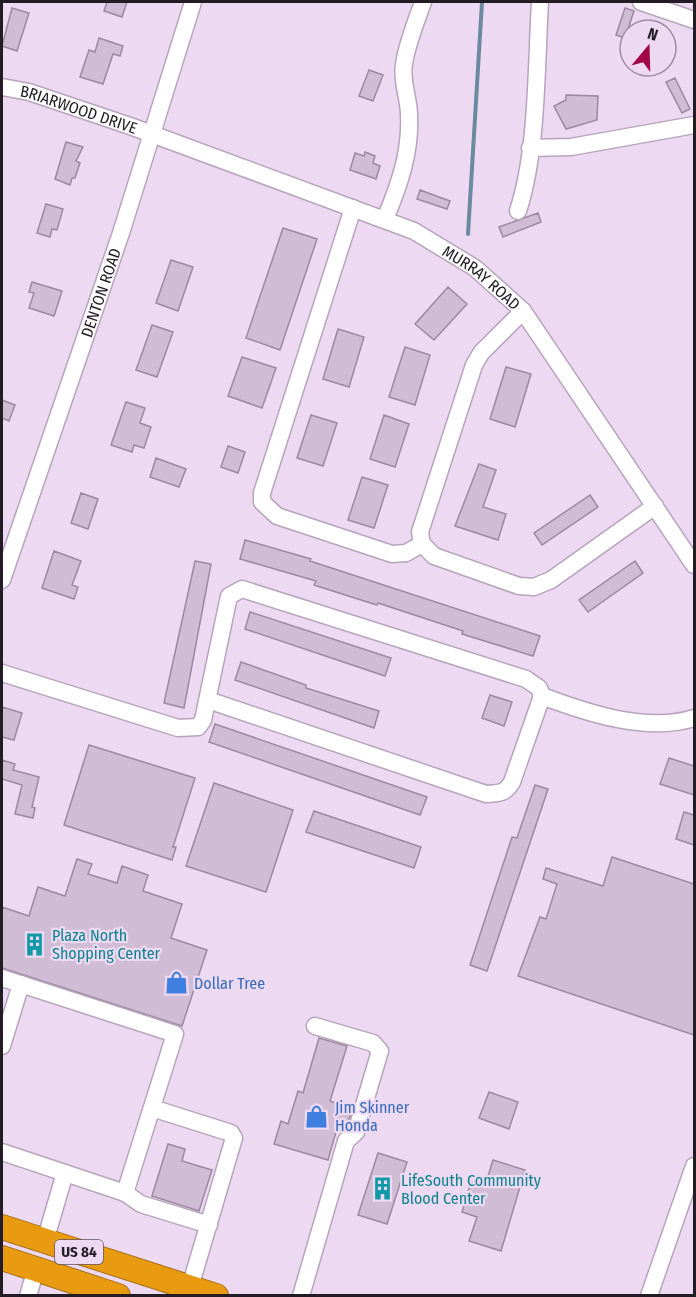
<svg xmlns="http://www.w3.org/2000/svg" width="696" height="1297" font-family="'Fira Sans Condensed',sans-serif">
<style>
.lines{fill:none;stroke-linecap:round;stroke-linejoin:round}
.stream{stroke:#6a8aa0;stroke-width:4}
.building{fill:#d0bcd4;stroke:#9c89a0;stroke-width:1.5}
.minor-casing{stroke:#b7a4bc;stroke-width:19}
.highway-casing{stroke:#a36f18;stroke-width:26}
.minor{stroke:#fff;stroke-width:16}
.highway{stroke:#e89b11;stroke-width:24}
.labels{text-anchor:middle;stroke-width:4.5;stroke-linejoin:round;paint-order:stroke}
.shield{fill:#eed9f2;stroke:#605562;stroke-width:1.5}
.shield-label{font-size:15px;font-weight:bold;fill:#231c25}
.street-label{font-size:16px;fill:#231c25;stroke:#eed9f2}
.culture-label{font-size:16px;fill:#0d838f;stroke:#eed9f2;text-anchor:start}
.shop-label{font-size:16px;fill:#366cbe;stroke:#eed9f2;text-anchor:start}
</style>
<rect width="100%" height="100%" fill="#eed9f2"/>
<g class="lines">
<path class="stream" d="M468 234 482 2"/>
</g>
<path class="building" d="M107 2H127L122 17 104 11Z
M12 8 29 13 17 51 2 46Z
M625 8 634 11 625 38 616 35Z
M99 38 123 46 120 56 113 54 103 84 80 77 89 50 95 52Z
M369 70 383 75 373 101 359 96Z
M675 78 690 109 682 113 666 82Z
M566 95 598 96 597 120 566 129 554 106 566 100Z
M66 142 83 147 76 161 80 163 75 178H72L70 185 55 179Z
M365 152 375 156 373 163 380 166 376 179 350 170 355 153 364 156Z
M420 190 450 201 447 209 417 199Z
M46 204 63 209 57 230 52 229 50 237 37 233Z
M538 213 541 222 503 237 499 227Z
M283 228 317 239 280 350 246 338Z
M171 260 193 267 178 311 156 303Z
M32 282 62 291 54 316 29 308 34 293 29 292Z
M448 287 467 304 434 340 415 324Z
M152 325 173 332 157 377 136 370Z
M338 329 364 337 349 387 323 379Z
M405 347 430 355 415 405 389 397Z
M242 357 276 368 262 408 228 396Z
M506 367 531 374 515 427 490 419Z
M2 400 15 405 9 421 2 418Z
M126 402 145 408 140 423 151 427 144 448 134 445 132 452 111 445Z
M311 415 337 423 323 466 297 458Z
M384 415 409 424 395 467 370 459Z
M228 446 245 452 238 473 221 467Z
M156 458 186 469 179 487 150 477Z
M479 464 496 470 483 507 506 514 498 540 455 526Z
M362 477 388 485 374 528 348 520Z
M81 493 98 499 88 529 71 523Z
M590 495 598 507 542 545 534 533Z
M245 540 311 559 310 561 540 636 533 656 462 634 463 631 378 603 377 605 314 585 316 581 240 559Z
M54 551 81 561 72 585 78 587 74 599 42 588Z
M195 561 211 564 184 708 164 703Z
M635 561 643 573 588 612 579 600Z
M250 612 391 658 385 676 245 629Z
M241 662 306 685V688L379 711 374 728 235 680Z
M490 695 512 702 504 726 482 718Z
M2 707 22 713 14 740 2 737Z
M215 724 427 797 420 815 209 742Z
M89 745 195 778 173 847H176L172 860 64 825Z
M669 758 694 766V795L660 784Z
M2 760 15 764 13 770 39 777 32 807 35 808 33 818 15 814 22 785 2 779Z
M214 783 293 810 266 892 186 866Z
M535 785 548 789 487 971 470 965 512 837 517 838Z
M314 811 421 847 414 868 306 832Z
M684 812 694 815V845L676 839Z
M612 857 694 884V1035L518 976 540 917 546 919 557 884 543 879 546 868 603 886Z
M77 859 92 864 88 874 117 883 122 866 148 875 143 891 182 904 171 938 207 950 182 1026 2 968V907L29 916 38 887 65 896Z
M319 1038 347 1046 330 1101 352 1108 348 1123 339 1121 328 1160 274 1144 281 1121 288 1124 298 1091 303 1093Z
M489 1092 518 1102 509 1129 479 1118Z
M168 1144 185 1149 182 1161 212 1170 199 1211 152 1196Z
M378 1153 407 1162 387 1224 358 1215Z
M493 1160 525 1170 501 1251 469 1241 477 1217 462 1212 471 1182 485 1186Z"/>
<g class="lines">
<defs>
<g id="minor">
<path d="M641 2 694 20"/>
<path id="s1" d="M2 87 29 92 130 126 414 231 475 268 523 311 694 565"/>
<path d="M530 148 571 147 694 125"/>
<path d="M353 208 262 493V502L277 516 392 554 406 553 422 544"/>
<path d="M518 211C538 149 536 67 540 2"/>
<path d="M385 219C399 186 411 152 409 115 409 98 401 82 404 64 407 43 416 22 423 2"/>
<path d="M523 311 481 353 474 365 420 532 422 544 434 556 519 586 534 587 551 580 655 506"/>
<path id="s2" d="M2 580 121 233 193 2"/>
<path d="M2 673 178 728 198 727 203 720 229 596 242 589 526 679 539 688 542 696 512 782C505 794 499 793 486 794L208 700"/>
<path d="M542 696C587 713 647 733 694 718"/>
<path d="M2 978 175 1034 125 1193"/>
<path d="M2 1046 21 984"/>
<path d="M152 1108 231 1133 234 1138 190 1287"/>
<path d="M2 1152 125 1193 141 1204 209 1225"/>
<path d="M45 1241 65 1173"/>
<path d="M28 1296 36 1269"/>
<path d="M301 1296 346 1141 356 1132 380 1051 373 1043 315 1026"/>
<path d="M649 1296 694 1166"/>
</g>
<path id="highway" d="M2 1227 216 1296
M2 1258 118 1296"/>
</defs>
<use href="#minor" class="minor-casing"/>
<use href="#highway" class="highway-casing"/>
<use href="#minor" class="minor"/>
<use href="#highway" class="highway"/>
</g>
<defs>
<symbol id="building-bare" viewBox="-9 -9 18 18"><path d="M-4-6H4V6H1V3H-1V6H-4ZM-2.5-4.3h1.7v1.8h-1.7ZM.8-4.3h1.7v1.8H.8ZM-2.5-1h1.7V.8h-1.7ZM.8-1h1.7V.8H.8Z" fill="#0f9aa8" stroke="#eed9f2" stroke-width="2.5" paint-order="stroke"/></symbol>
<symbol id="shop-bare" viewBox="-9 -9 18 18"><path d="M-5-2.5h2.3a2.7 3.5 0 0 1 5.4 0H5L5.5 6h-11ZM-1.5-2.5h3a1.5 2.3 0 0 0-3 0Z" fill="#3f7fe0" stroke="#eed9f2" stroke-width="2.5" paint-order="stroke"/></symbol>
</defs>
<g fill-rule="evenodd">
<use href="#building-bare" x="18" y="928" width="33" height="33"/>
<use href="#shop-bare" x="160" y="966" width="33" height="33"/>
<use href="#shop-bare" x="300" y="1100" width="33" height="33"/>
<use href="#building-bare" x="366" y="1172" width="33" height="33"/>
</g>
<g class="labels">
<rect class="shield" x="55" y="1240" width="48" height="24" rx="4.5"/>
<g class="shield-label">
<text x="79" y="1257">US 84</text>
</g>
<g class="street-label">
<text dy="6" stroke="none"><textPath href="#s1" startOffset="80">BRIARWOOD DRIVE</textPath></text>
<text dy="6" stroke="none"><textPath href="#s1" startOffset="519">MURRAY ROAD</textPath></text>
<text dy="6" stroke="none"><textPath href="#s2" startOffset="304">DENTON ROAD</textPath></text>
</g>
<g class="culture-label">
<text x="52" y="941">Plaza North<tspan x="52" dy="18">Shopping Center</tspan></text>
<text x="401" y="1186">LifeSouth Community<tspan x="401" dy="18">Blood Center</tspan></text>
</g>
<g class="shop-label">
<text x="194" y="989">Dollar Tree</text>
<text x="335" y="1113">Jim Skinner<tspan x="335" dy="18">Honda</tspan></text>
</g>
</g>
<rect width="696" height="1297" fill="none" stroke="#231c25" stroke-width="6"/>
<g transform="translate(648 48) rotate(19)"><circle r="28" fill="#eed9f2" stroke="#9d8da0" stroke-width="1.5"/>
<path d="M0-4.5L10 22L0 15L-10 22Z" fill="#a00647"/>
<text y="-9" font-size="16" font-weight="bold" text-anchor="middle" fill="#231c25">N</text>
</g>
</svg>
